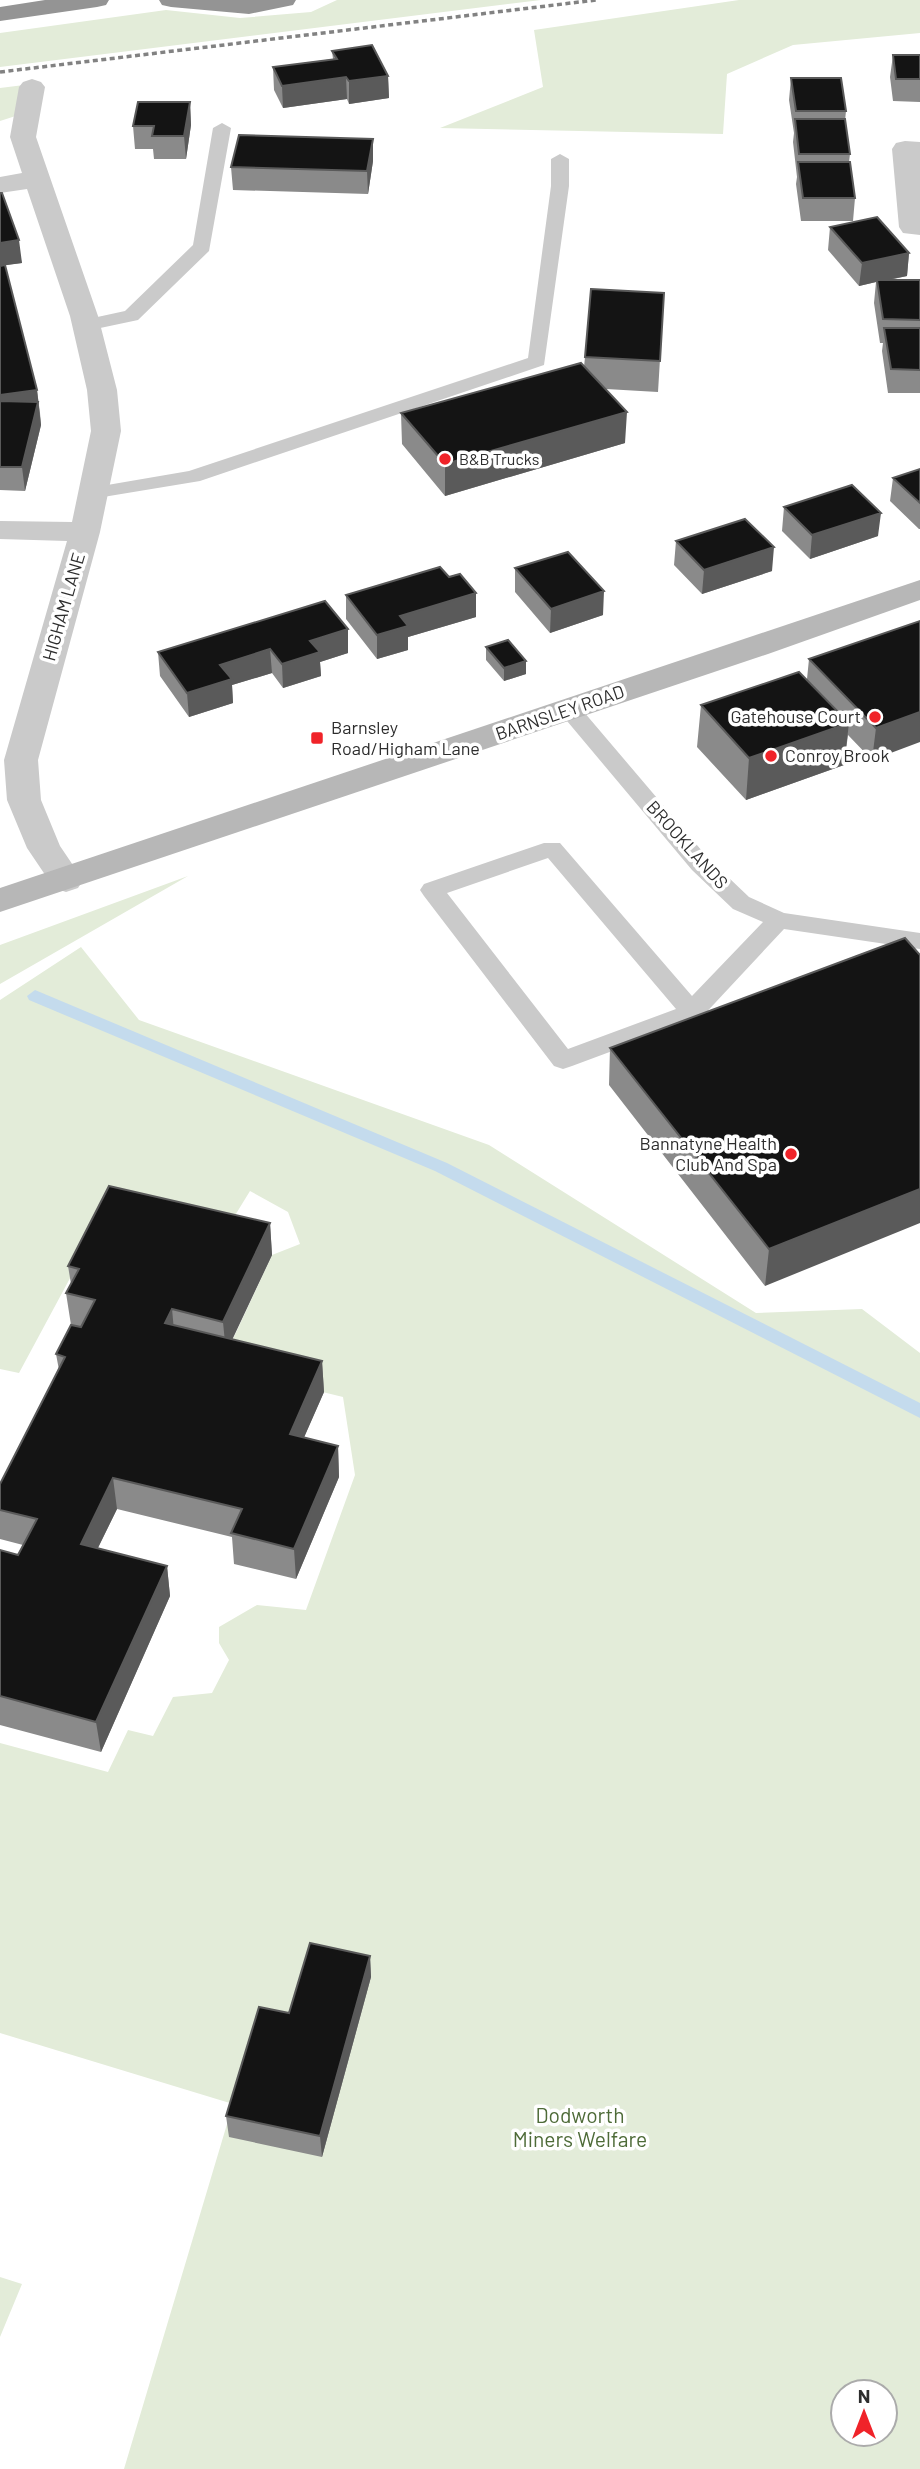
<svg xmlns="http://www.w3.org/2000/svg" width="920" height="2469" font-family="Barlow,sans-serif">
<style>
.green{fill:#e3ecd9;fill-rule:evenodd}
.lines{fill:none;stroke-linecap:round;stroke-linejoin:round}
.stream{fill:#c4dbed;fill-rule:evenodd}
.lane{fill:#cacaca;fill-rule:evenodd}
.street{fill:#cacaca;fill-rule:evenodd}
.secondary{fill:#b7b7b7;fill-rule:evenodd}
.highway{fill:#949494;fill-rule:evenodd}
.rail{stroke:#828282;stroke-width:3.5;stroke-dasharray:5 3.5;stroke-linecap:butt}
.wall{fill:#8a8a8a}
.shaded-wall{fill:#5a5a5a}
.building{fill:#141414;stroke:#5a5a5a;stroke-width:2}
.poi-dot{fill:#f02329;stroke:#fff;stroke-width:2.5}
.labels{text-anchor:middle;stroke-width:7;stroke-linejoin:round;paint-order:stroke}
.far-poi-label{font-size:16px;fill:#2d2d2d;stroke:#fff;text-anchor:start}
.street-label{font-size:18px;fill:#2d2d2d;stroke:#fff}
.poi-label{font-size:18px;fill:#2d2d2d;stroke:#fff;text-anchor:end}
.near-park-label{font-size:21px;fill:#4e6b38;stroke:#fff}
</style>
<rect width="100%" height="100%" fill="#fff"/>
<path class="green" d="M337 0H541L0 67V33L166 10 240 18 311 12Z
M739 0H920V33L793 45 727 74 723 134 440 128 543 87 534 30Z
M24 85 25 113 0 121V88Z
M188 876 0 984V945Z
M81 947 139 1020 489 1145 756 1313 862 1309 920 1353V2469H124L233 2104 0 2033V1743L108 1772 128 1730 153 1736 173 1697 212 1693 229 1660 219 1643V1627L257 1605 306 1610 355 1475 343 1397 220 1367 272 1255 300 1244 288 1212 250 1191 226 1230 111 1202 19 1373 0 1369V1000ZM843 2392H885V2434H843Z
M0 2277 22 2284 0 2337Z"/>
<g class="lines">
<path class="stream" d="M35 990 447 1163 920 1403V1418L435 1171 29 1000 27 996Z"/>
<path class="lane" d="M222 123 231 128 209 251 138 320 86 331 79 329 76 325 79 321 125 311 193 245 213 128Z
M560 154 569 159V186L544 365 200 481 91 499 84 497 81 493 84 489 189 471 528 358 551 186V159Z
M570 703 578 705 708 858 749 897 784 913 920 933V949L784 929 701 1018 572 1066 563 1069 554 1066 424 896 420 890 424 884 544 843H560L692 996 763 922 733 909 692 870 562 715 559 710 562 705ZM548 858 676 1009 568 1049 447 893Z"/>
<path class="street" d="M32 79 41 82 45 87 36 137 98 316 117 390 121 431 100 532 38 760 41 800 60 846 83 880 78 888 66 892 54 888 27 848 7 800 4 760 67 541 0 539V521L72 522 91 431 87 390 70 316 27 189 0 193V177L22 173 10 137 19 87 23 82Z
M905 141 920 142V235L903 233 899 227 892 149 896 143Z"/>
<path class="secondary" d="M920 580V600L768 654 0 912V888Z"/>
<path class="highway" d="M45 0H109L106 5 97 7 0 21V7Z
M159 0H296L293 5 249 14 171 7 162 5Z"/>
<path class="rail" d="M0 72 596 0"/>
</g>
<path class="wall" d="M332 51 388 76 389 98 349 104 347 99 283 108 274 90 273 67 333 59Z
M893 55H920V102L893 101 890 77Z
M791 78 846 111 845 121 850 154 849 162 855 198 853 221H801L796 184 797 177 793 142 794 133 789 100Z
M190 102 191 125 186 159H154L153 149H135L133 126Z
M373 139V161L368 194 233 190 231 167Z
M0 193 22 263 5 265 37 390 40 413 41 425 25 491 0 490Z
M830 227 909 253 907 276 889 280H920V393H888L882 351 883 343H880L874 303 876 282 859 286 828 250Z
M664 293 658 392 606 389 625 443 445 496 402 444 401 413 584 367 585 357Z
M920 469V529H919L890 501 893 478Z
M784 507 878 536 810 559 782 531Z
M676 541 772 571 702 594 674 565Z
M515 568 603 615 550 633 515 592Z
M449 577 476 593V617L408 637V650L377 659 346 619V595Z
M325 601 348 653 320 662 321 676 283 688 272 673 232 685 233 703 189 717 160 676 158 652Z
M920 621 872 760 848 735 844 765 746 800 697 747 701 705 807 679 809 659Z
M486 647 526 661V674L504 681 486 660Z
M905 938 765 1286 609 1085 610 1048Z
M270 1223 272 1255 232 1339 322 1361 324 1392 304 1437 338 1446 339 1477 296 1579 234 1564 232 1537 117 1509 98 1548 167 1566 170 1596 101 1752 0 1725V1550L18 1555 23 1545 0 1539V1484L59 1370 56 1354 81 1327 71 1325 66 1293 71 1284 68 1266Z
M370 1956 371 1977 322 2157 229 2137 226 2116 289 2013Z"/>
<path class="shaded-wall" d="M388 76 389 98 349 104V81Z
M346 77 347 99 283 108 282 86Z
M190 102 191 125 186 159 184 136Z
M373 139V161L368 194 367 171Z
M19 240 22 263 0 266V243Z
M909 253 907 276 877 282V280L876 282 859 286 862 263Z
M37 390 41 425 25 491 22 467 0 413V395Z
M627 412 625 443 445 496V464Z
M881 513 878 536 810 559 812 535Z
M774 547 772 571 702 594 704 570Z
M604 591 603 615 550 633 551 609Z
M476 593V617L408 637V650L377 659V635L400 616Z
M348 629V653L320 662 321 676 283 688 282 664 310 641Z
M270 649 272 673 232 685 233 703 189 717 187 693 220 665Z
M526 661V674L504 681V668Z
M920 712V742L872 760 876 728Z
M849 723 844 765 746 800 749 758Z
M920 1189V1223L765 1286 769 1249Z
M270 1223 272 1255 226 1353 223 1322Z
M172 1309 175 1341 165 1323Z
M322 1361 324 1392 292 1465 290 1434Z
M338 1446 339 1477 296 1579 294 1549Z
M113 1478 117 1509 85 1574 81 1544Z
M167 1566 170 1596 101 1752 96 1722Z
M370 1956 371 1977 322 2157 320 2136Z"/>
<path class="building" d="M372 45 388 76 349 81 346 77 282 86 273 67 337 59 332 51Z
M893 55H920V79H896Z
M791 78H841L846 111H796Z
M138 102H190L184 136H152L154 126H133Z
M795 119H845L850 154H799Z
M239 135 373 139 367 171 231 167Z
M798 162H850L855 198H803Z
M0 193H2L19 240 0 243Z
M877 217 909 253 862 263 830 227Z
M5 265 37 390 0 395V266Z
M877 280H920V320L883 319Z
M591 289 664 293 660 361 585 357Z
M884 328H920V370L891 369Z
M581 363 627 412 445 464 401 413Z
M0 401 38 402 22 467H0Z
M920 469V503L893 478Z
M852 485 881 513 812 535 784 507Z
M745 519 774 547 704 570 676 541Z
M568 552 604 591 551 609 515 568Z
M440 567 449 577 460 574 476 593 400 616 408 626 377 635 346 595Z
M325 601 348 629 310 641 320 652 282 664 270 649 220 665 232 679 187 693 158 652Z
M920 621V712L876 728 809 659Z
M508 640 526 661 504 668 486 647Z
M799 672 849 723 749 758 701 705Z
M905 938 920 955V1189L769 1249 610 1048Z
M109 1186 270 1223 223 1322 172 1309 165 1323 322 1361 290 1434 338 1446 294 1549 231 1533 242 1509 113 1478 81 1544 167 1566 96 1722 0 1696V1550L18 1555 37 1519 0 1510V1484L65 1357 56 1354 71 1325 81 1327 95 1300 66 1293 79 1269 68 1266Z
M310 1943 370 1956 320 2136 226 2116 259 2007 289 2013Z"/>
<g class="poi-dot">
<circle cx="445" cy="459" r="7"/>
<circle cx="875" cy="717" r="7"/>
<rect x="310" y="731" width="14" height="14" rx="3.5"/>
<circle cx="771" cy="756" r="7"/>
<circle cx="791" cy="1154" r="7"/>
</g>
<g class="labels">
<g class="far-poi-label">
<text x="459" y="465">B&amp;B Trucks</text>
</g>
<g class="street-label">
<text transform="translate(64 607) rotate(-74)" y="6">HIGHAM LANE</text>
<text transform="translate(560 713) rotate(-19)" y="6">BARNSLEY ROAD</text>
<text transform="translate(687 845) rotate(48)" y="6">BROOKLANDS</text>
</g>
<g class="poi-label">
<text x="861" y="723">Gatehouse Court</text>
<text x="331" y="734" text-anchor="start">Barnsley<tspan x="331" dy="21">Road/Higham Lane</tspan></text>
<text x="785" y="762" text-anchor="start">Conroy Brook</text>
<text x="777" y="1150">Bannatyne Health<tspan x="777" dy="21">Club And Spa</tspan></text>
</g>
<g class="near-park-label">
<text x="580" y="2123">Dodworth<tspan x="580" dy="24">Miners Welfare</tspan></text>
</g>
</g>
<g transform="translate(864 2413)"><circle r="33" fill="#ffffff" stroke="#ababab" stroke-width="2"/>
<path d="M0-5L12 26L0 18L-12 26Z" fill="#f02329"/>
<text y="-10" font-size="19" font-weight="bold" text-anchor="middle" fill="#2d2d2d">N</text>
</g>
</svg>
